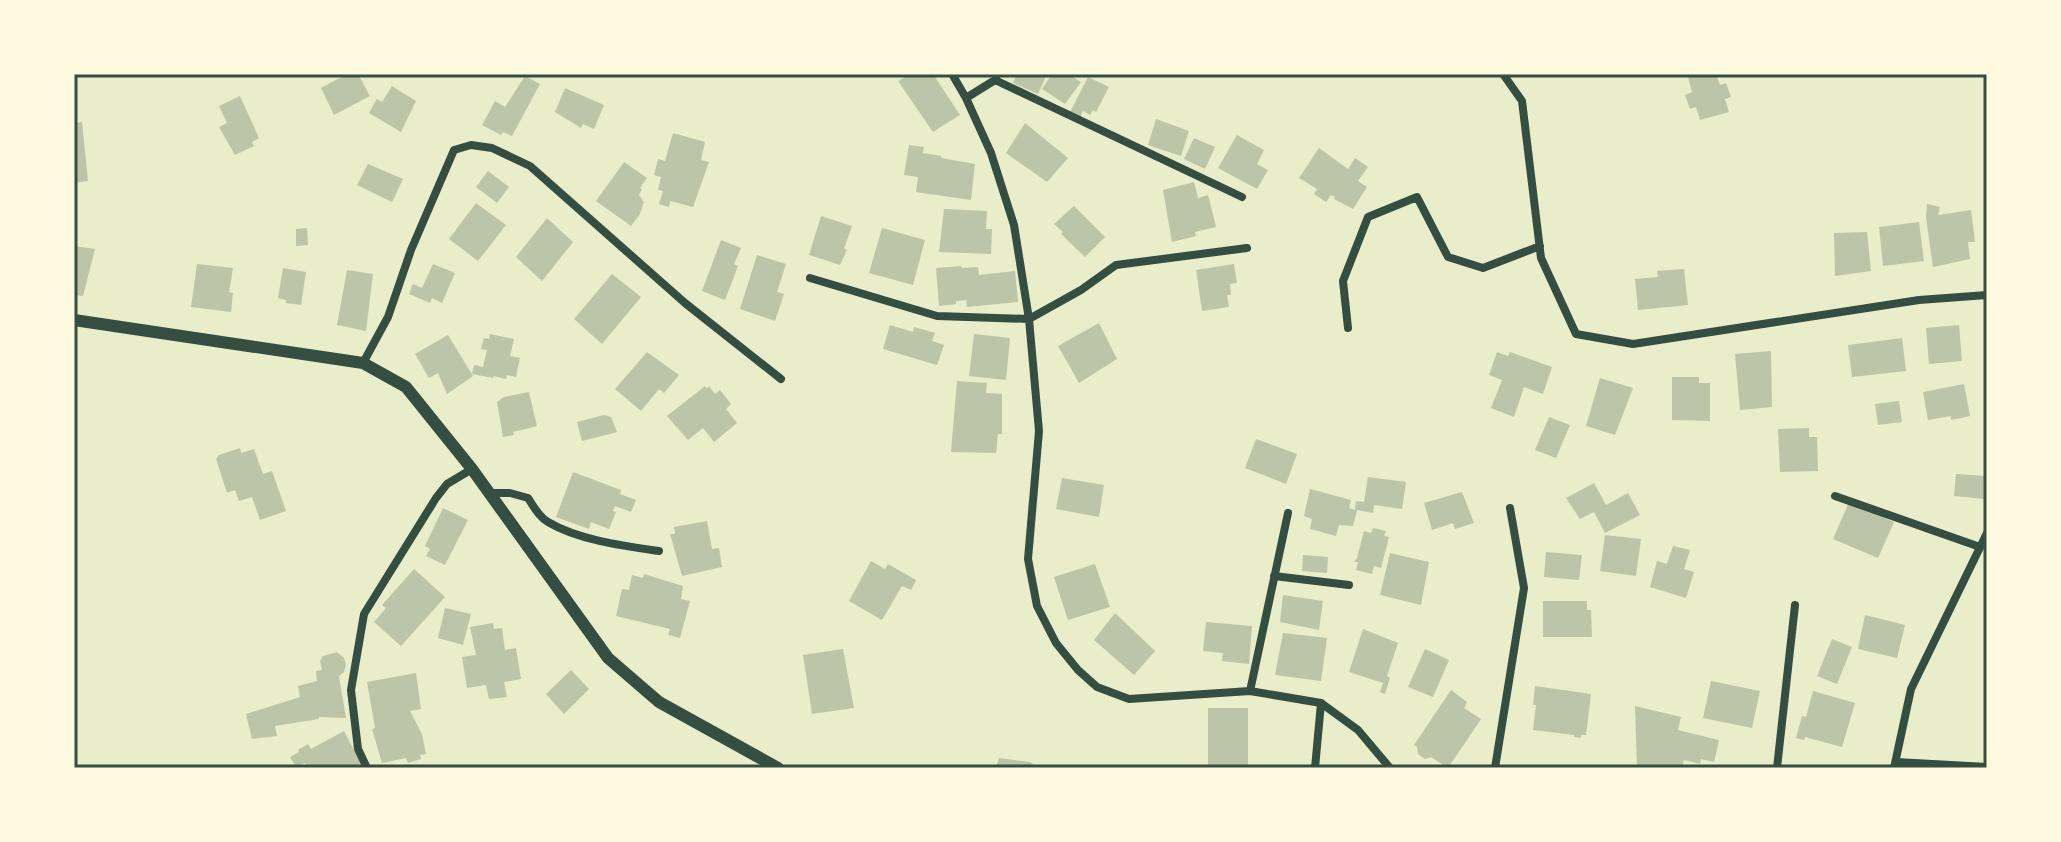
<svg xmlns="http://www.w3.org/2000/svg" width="2061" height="842" font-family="Barlow,sans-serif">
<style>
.building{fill:#bcc5a7}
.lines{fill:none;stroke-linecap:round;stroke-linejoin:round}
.minor{stroke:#344e41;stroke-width:8}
.tertiary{stroke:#344e41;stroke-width:12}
.neatline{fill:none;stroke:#344e41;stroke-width:3}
</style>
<rect width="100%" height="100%" fill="#e9edc9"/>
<path class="building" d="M347 74H358L370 96 334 115 321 88Z
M911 74H933L960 115 933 132 898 81Z
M1017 74H1047L1038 94 1013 83Z
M1052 74H1068L1081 82 1065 104 1042 89Z
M1696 74H1716L1720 85 1726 83 1731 97 1725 99 1729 112 1700 120 1696 107 1690 109 1685 95 1692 92 1688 77Z
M525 76 540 84 512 136 503 132 501 135 482 125 495 101 505 107Z
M1088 77 1109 87 1096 112 1093 110 1090 115 1083 111 1080 117 1070 112Z
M392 86 416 101 401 132 369 113 377 99 382 102Z
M565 88 604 105 594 129 583 124 581 128 555 112Z
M240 96 259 138 252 142 254 146 235 155 219 127 227 123 219 106Z
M1156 119 1189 131 1181 156 1148 145Z
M82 122 88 181 74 183V123Z
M1025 123 1068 158 1047 182 1006 153Z
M673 133 705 142 701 160 709 162 693 207 670 201 669 207 659 204 663 191 658 190 661 177 654 175 658 159 665 161Z
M1237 135 1264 150 1257 164 1268 170 1257 189 1218 168Z
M1194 138 1215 147 1205 169 1184 159Z
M909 145 924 147 923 153 941 156V158L975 164 971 200 916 192 918 177 904 175Z
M1319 148 1348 169 1355 158 1368 167 1358 181 1367 187 1353 209 1334 199 1335 197 1331 195 1326 202 1314 194 1317 189 1299 178Z
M624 162 647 178 640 188 642 189 639 195 644 202 640 214 631 226 596 201Z
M368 164 403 179 392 202 357 185Z
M488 171 509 187 497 203 476 187Z
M1194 182 1198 198 1208 195 1216 227 1195 232 1196 236 1172 242 1163 190Z
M476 203 506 225 478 261 449 239Z
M1927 204 1940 207 1938 215 1971 210 1975 242H1968L1970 259 1933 267 1926 217Z
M1074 206 1105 237 1085 257 1061 234 1063 232 1054 224Z
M944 209 987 211 986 229H992L991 254 939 252Z
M821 216 852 226 844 249 847 250 840 265 809 255Z
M547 218 573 242 542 281 516 257Z
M1919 222 1924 261 1883 266 1879 227Z
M307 228 308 245 296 246V229Z
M882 228 925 240 913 285 869 273Z
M1867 232 1871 271 1835 276 1834 233Z
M721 240 741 248 734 264 738 266 725 300 702 291Z
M74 246 95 249 83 296 74 295Z
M757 255 786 264 777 292 784 294 775 321 740 309Z
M197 264 233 268 229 292 233 293 231 312 191 307Z
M433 264 455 273 442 303 432 298 430 303 409 294 413 284 422 288Z
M1234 264 1237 283 1230 284 1231 295H1227L1229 307 1202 311 1196 270Z
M961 266 962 268 978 267 979 275 1015 271 1018 302 967 307 966 300 956 301V304L939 306 936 268Z
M283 268 306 272 301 305 286 303V300L278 298Z
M1684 269 1688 305 1638 310 1635 279 1658 277 1657 271Z
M347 270 373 274 366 331 337 325Z
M612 274 641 297 602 344 574 319Z
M1099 323 1117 359 1079 383 1058 346Z
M890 325 913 332 914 327 935 333 932 341 944 345 937 365 883 349Z
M1959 325 1962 361 1929 364 1926 328Z
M490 334 514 339 510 356 520 358 516 377 507 375 506 379 494 376 493 378 472 374 474 365 483 367 487 350 481 349 484 338 489 339Z
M974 334 1010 338 1006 380 969 376Z
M448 335 473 376 447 394 438 373 429 378 415 354Z
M1902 338 1906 371 1852 377 1848 345Z
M1771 351 1772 407 1740 410 1735 354Z
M647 352 679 375 664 393 659 389 641 411 615 389Z
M1497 352 1508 356 1510 352 1552 367 1543 394 1524 387 1514 417 1491 408 1502 380 1489 375Z
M1672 377H1699V383H1710V421L1672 420Z
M1600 378 1633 388 1615 435 1586 426Z
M957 381 987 383 986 393 1002 394V434H998L996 453 951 452Z
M1964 384 1970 416 1951 420V416L1928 420 1923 392Z
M705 386 707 389 709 386 715 394 720 390 731 404 726 409 737 423 714 442 703 428 688 440 667 416Z
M529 392 537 426 513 432 514 435 503 437 497 402 504 397Z
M1899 401 1902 422 1878 425 1875 404Z
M604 415 611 417 617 432 582 441 577 422Z
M1549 417 1570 425 1556 458 1535 450Z
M1809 428V437H1817L1818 471 1780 472 1778 429Z
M1256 439 1297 454 1286 484 1245 468Z
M240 448 241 453 254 449 263 474 272 471 286 511 260 520 252 497 239 501 235 490 227 493 216 459 219 455Z
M573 472 621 490 620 494 636 500 631 512 615 506 613 511 616 512 609 529 591 522 589 529 556 517Z
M1956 474 1986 476 1984 499 1954 496Z
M1368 477 1406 482 1402 509 1374 505 1373 513 1357 510 1353 526 1339 525 1336 536 1310 529 1312 519 1304 516 1310 489 1351 500 1349 508 1355 510 1356 501 1364 502Z
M1062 478 1104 485 1099 517 1056 509Z
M1594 483 1606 505 1628 493 1640 515 1605 533 1594 512 1580 519 1566 498Z
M1462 492 1474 523 1455 529 1453 523 1432 530 1424 503Z
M1849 502 1894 522 1878 558 1833 539Z
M443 508 468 520 445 565 426 556 430 549 425 546Z
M707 521 712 549 719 548 722 567 682 576 670 534H675L674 527Z
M1373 528 1386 531 1384 536 1389 537 1381 568 1374 566 1372 574 1356 570 1358 562H1354L1357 558 1364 531 1371 533Z
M1605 535 1641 539 1636 576 1600 571Z
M1673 546 1690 550 1684 569 1694 572 1686 598 1650 587 1657 561 1667 564Z
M1546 552 1582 555 1579 580 1544 577Z
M1390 553 1429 562 1421 605 1380 595Z
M1303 555 1328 557 1327 573 1302 571Z
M871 561 885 569 888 564 916 580 911 590 902 586 882 620 849 601Z
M1095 564 1110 607 1068 620 1054 577Z
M414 569 445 597 401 646 374 622 386 608 382 605Z
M644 574 683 586 681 599 690 601 680 638 668 635 670 629 616 616 622 589 629 590 632 575 643 578Z
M1283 595 1323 601 1319 630 1280 622Z
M1543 601H1587V610H1591L1592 637H1543Z
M445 608 471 614 463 645 438 638Z
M1115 613 1155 651 1134 675 1094 640Z
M1865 615 1905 625 1897 658 1858 649Z
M1206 622 1252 626 1249 664 1222 661 1223 653 1203 651Z
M493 623 494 629 502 628 505 650 516 648 521 679 504 682 507 697 489 699 486 685 467 688 462 657 476 655 470 627Z
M1363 629 1398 643 1387 676 1390 678 1385 694 1380 692 1383 683 1349 672Z
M1283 633 1327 638 1321 681 1275 675Z
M1832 639 1852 647 1837 684 1817 676Z
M843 649 854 708 812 714 803 655Z
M1425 649 1449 660 1433 697 1408 687Z
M337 652 344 658 346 664 344 672 339 676 346 718 319 717V719L275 726 277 736 252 739 246 714 300 697 298 686 317 681 316 671 322 670 320 661 323 656Z
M571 670 589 689 564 714 546 694Z
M416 673 421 709 410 711 422 734 426 754 420 755 421 759 408 763 406 758 382 763 372 729 375 728 367 682Z
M1711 681 1760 691 1752 728 1703 718Z
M1535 686 1591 694 1586 735H1581V738L1574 737V735L1533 730 1536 705H1533Z
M1451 690 1467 702 1464 708 1481 719 1448 768 1431 757 1425 759 1418 754 1417 747 1414 745Z
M1813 691 1855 703 1842 747 1805 737 1804 740 1796 738 1802 716 1806 717Z
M1635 706 1681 717 1678 730 1719 740 1714 762 1701 759 1700 764 1684 760 1682 768 1656 765 1655 768H1637Z
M1208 708H1248V768H1208Z
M344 731 361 764 355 768H308L305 763 296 767 290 757 299 752 298 750 308 744 311 749Z
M999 758 1030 762 1041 768H996Z"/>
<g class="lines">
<path class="minor" d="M952 74 966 98 991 153 1014 225 1029 319 1039 431 1028 559 1037 606 1056 643 1078 670 1097 687 1129 699 1250 691 1321 703 1358 730 1390 768
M1503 74 1522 101 1541 258 1576 334 1633 344 1919 300 1987 295
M995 80 1242 197
M966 98 995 80 997 74
M810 278 937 316 1029 319 1081 290 1116 265 1247 248
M1348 328 1343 281 1368 217 1417 197 1448 257 1483 268 1540 246
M363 363 388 317 411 250 454 150 471 145 492 148 530 166 685 303 781 379
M489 493H510L528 498C534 507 539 517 548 522 578 540 624 546 659 551
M1835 496 1980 547
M1274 576 1349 585
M1250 691 1288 513
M1896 762 1987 767
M367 768 358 749 351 690 364 614 436 498 447 484 472 469
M1315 768 1321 703
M1495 768 1524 588 1510 508
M1777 768 1795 605
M1894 768 1911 689 1987 533"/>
<path class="tertiary" d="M74 320 363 363 406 387 472 469 608 658 659 702 778 768"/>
</g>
<rect width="2061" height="842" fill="none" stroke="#fefae0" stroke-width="152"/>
<rect x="76" y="76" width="1909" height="690" class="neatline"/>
</svg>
